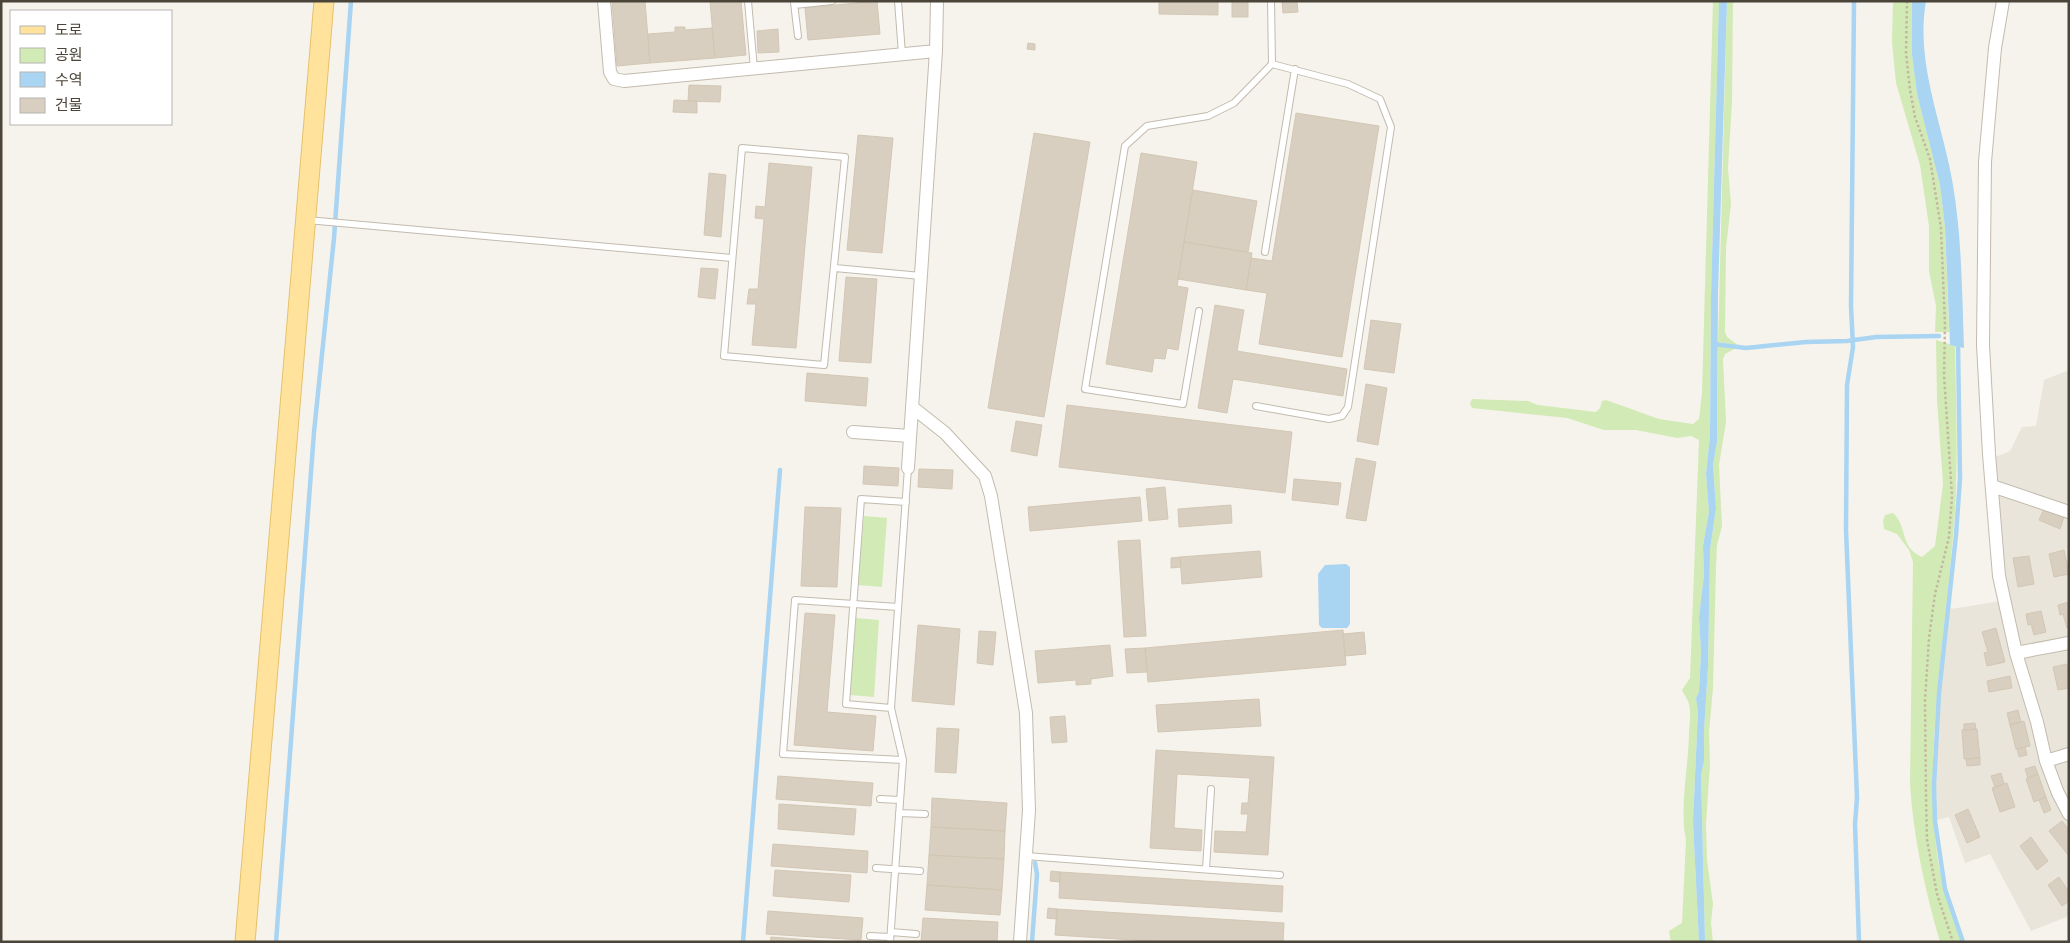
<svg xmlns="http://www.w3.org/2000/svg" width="2070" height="943" font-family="Cabin,'Noto Sans KR',sans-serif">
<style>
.residential{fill:#eae5da}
.green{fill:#d2eab5}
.water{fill:#a9d4f2}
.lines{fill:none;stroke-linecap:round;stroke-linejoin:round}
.stream{stroke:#a9d4f2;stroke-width:4.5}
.building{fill:#d8cfc1;stroke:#d3c7b4}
.lane-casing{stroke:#c2bbae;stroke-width:8}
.street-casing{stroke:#c2bbae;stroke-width:14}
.primary-casing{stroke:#e6c16a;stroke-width:21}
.path{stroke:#c4b79f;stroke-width:2.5;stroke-dasharray:2.5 2.5;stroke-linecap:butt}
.lane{stroke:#fff;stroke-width:6}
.street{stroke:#fff;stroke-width:12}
.primary{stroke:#ffe39c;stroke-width:19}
</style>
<rect width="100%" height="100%" fill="#f6f3ec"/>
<path class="residential" d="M2069 370V916L2031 931 1990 854 1965 863 1949 817 1937 820 1936 784 1940 693 1950 609 2008 600 1993 458 2010 451 2022 427 2036 426 2044 380Z"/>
<path class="green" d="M1713 1H1719L1711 296 1710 436 1706 474 1709 512 1703 546 1704 575 1699 617 1701 651 1699 692 1696 698 1698 710 1693 822 1699 942H1671L1669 931 1682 923 1686 840C1679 808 1689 765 1689 731 1690 722 1691 712 1689 704 1688 699 1684 695 1682 690L1690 678 1699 440 1691 436 1677 438 1636 430H1604L1567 418 1472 408 1470 404 1472 399 1528 401 1538 405 1596 412 1600 408 1602 401 1606 400 1659 419 1693 424 1699 419 1702 393Z
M1727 1H1733L1732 102 1728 168 1731 204 1726 248 1725 332 1727 337 1738 345 1718 342Z
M1893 1H1912V54L1917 94 1940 185 1945 227 1949 332H1935L1936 306 1929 271V226L1920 165 1896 83 1892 42Z
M1936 340 1955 346C1956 410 1959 473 1953 536 1945 638 1924 752 1937 854 1941 884 1951 913 1961 942H1940C1925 890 1913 836 1910 783L1913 562 1909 550 1897 534 1884 529 1883 521 1885 515 1893 513C1908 526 1899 547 1922 557L1935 546 1943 484 1937 400Z
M1718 346 1736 348 1725 354 1723 359 1726 422 1719 465 1722 526 1717 545 1716 568 1713 688 1709 732 1710 764 1706 824 1707 860 1713 904 1711 923 1713 942H1705L1701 775 1704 761V731L1708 667 1710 550 1716 508 1713 465 1717 442Z
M864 516 887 518 882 587 858 585Z
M856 618 879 620 874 697 850 695Z"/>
<path class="water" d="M1719 1H1727L1718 294 1717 442 1713 465 1716 508 1710 550 1708 667 1704 731V761L1701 775 1705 942H1699L1693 822 1698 711 1696 698 1699 692 1701 652 1699 617 1704 575 1703 546 1709 512 1706 474 1710 436 1711 296Z
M1912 1H1926C1915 64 1943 124 1953 185 1962 239 1962 294 1964 348L1950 345 1945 227 1940 185 1917 94 1912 54Z
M1346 564 1350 567V624L1347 628H1322L1319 625 1318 574 1325 565Z"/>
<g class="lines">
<path class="stream" d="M1854 1 1851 306 1853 347 1847 385 1846 530 1857 798 1855 824 1859 942
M1958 343 1960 478 1956 535 1939 693 1934 785 1935 821 1945 889 1963 942
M1714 344 1746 348 1806 342 1847 341 1876 337 1939 336
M276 942 314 432 334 238 351 1
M743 942 780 470
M1032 942 1037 874 1035 863"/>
</g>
<path class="building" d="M612 1H645L650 63 617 66Z
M710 1H741L746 55 715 58Z
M877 1 880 34 808 40 805 8Z
M1159 1H1218V15L1159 14Z
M1232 1H1248V17H1232Z
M1282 1H1297L1298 12 1283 13Z
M675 27H685V30L712 28 715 58 650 63 648 34 675 32Z
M778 29 779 52 758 53 757 31Z
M1028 43 1035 44V50L1027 49Z
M689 85 721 86 720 102 688 101Z
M674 100 697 101V113L673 112Z
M1296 113 1379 126 1342 357 1259 344 1267 293 1246 290 1251 258 1272 261Z
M1034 133 1090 142 1044 417 988 408Z
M858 135 893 138 882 253 847 250Z
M1141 153 1197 162 1177 286 1188 288 1178 350 1167 348 1165 359 1154 358 1152 372 1106 364Z
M769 163 812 167 796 348 752 345 756 304H747L749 289H758L764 219 755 218 756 206 765 207Z
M709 173 726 175 721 237 704 235Z
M1193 190 1257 201 1248 252 1184 242Z
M1184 242 1252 253 1246 290 1178 279Z
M701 268 718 269 715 299 698 297Z
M846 277 877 279 871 363 839 361Z
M1215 305 1244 310 1237 351 1347 369 1343 396 1233 379 1227 413 1198 408Z
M1371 320 1401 324 1394 373 1364 369Z
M807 373 868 378 866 406 805 401Z
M1366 384 1387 388 1378 445 1357 441Z
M1067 405 1292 432 1285 493 1059 467Z
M1016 421 1042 425 1037 456 1011 451Z
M1356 458 1376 462 1366 521 1346 518Z
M864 466 899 468 898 486 863 484Z
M919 469 953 470 952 489 918 487Z
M1294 479 1341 483 1338 505 1292 500Z
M1165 487 1168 519 1149 521 1146 489Z
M1140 497 1142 521 1030 531 1028 507Z
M1231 505 1232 523 1179 527 1178 509Z
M805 507 841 508 837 587 801 586Z
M2044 509 2064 517 2060 529 2039 520Z
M1140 540 1146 636 1124 637 1118 541Z
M2064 550 2069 574 2054 577 2049 554Z
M1260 551 1262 577 1182 584 1180 557Z
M2029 556 2034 584 2018 587 2013 558Z
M1180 557 1181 567 1171 568V558Z
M2069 602V627L2067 628 2063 614 2060 615 2058 605Z
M2041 611 2046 632 2034 635 2031 624 2028 625 2026 614Z
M805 613 835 615 827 712 876 716 873 751 794 745Z
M918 625 960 629 954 705 912 701Z
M1996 628 2005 662 1987 666 1984 653 1988 652 1982 632Z
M1343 630 1346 665 1148 682 1145 648Z
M979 631 996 632 993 665 977 663Z
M1364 632 1366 654 1345 656 1343 634Z
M1110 645 1113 676 1091 679V684L1076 685V680L1038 683 1035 651Z
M1145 648 1147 672 1127 673 1125 649Z
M2067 664 2069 688 2058 690 2053 667Z
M2010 676 2012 688 1989 692 1987 681Z
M1259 699 1261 726 1158 732 1156 705Z
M2018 710 2021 722 2010 725 2007 713Z
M1065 716 1067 742 1052 743 1050 717Z
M2024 721 2030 746 2016 749 2010 725Z
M1975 723 1976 729 1964 730V724Z
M937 728 959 729 956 773 935 772Z
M1977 729 1980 758 1964 759 1962 730Z
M2025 747 2027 755 2019 757 2017 749Z
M1156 750 1274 757 1268 855 1214 852 1215 831 1246 832 1248 814H1241L1242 803H1248L1250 778 1177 774 1174 828 1202 830 1201 851 1150 848Z
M1980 758V765L1967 766 1966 759Z
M2035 766 2038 774 2028 778 2025 769Z
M2001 773 2004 784 1995 787 1991 776Z
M2038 774 2046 797 2034 802 2026 779Z
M778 776 873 783 871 806 776 799Z
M2007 783 2015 807 2000 812 1992 788Z
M2046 797 2051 810 2044 813 2039 800Z
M932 798 1007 803 1005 831 931 827Z
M779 804 856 809 854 835 778 829Z
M1968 809 1980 837 1967 843 1955 815Z
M2062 821 2069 830V856L2049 831Z
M931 827 1005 831 1004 859 929 855Z
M2031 837 2048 861 2037 870 2020 846Z
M773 844 868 851 867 873 771 866Z
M929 855 1004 859 1002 890 927 885Z
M775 870 851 875 849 902 773 896Z
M1051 871 1060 872V882L1050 881Z
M1060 872 1283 886 1282 912 1059 898Z
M2059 877 2069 892V901L2062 906 2048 885Z
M927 885 1002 890 1000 915 925 910Z
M1048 908 1057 909V919L1047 918Z
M1057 909 1284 923 1283 942H1165L1055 935Z
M768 911 863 918 861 940 766 934Z
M923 918 998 922 997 942H921Z
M771 937 838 942H770Z"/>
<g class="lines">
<defs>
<path id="lane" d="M748 1 754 69
M898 1 902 54
M1271 1 1272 64
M794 3 798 36
M795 5 832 1
M742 148 845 157 824 365 724 356Z
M307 220 732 258
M1265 252 1295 69
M835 268 921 276
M1199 311 1183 404 1085 389 1125 146 1147 126 1208 116 1234 103 1272 64 1348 84 1380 99 1391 127 1348 407 1342 416 1329 419 1256 406
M898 607 795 600 783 754 903 760
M891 708 846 704 861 499 906 502
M880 799 900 800
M899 813 925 814
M1026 856 1280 875
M876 868 920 871
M1206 869 1211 789
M891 932 916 934
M870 936 890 937
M890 942 903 760 891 708 908 468"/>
<path id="street" d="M604 1 610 72 614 79 624 81 936 51
M2003 1 1995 48 1985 162 1983 345 1989 454 1999 576 2016 653 2037 722 2046 761 2058 793 2069 814
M912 407 945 433 985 476 991 496 1026 713 1029 810 1020 942
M853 432 910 436
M908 468 936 51 937 1
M1992 486 2069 512
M2016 653 2069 643
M2046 761 2069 754"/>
<path id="primary" d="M245 942 324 1"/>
</defs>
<use href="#lane" class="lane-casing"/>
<use href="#street" class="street-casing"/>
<use href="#primary" class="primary-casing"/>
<path class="path" d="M1907 1 1906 53 1910 90 1915 117 1930 159 1941 228 1945 325 1944 375 1952 496 1949 537 1935 594 1929 638 1925 700 1926 797 1927 840 1937 894 1953 942"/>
<use href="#lane" class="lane"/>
<use href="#street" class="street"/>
<use href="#primary" class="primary"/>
</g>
<rect width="2070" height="943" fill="none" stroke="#4b4439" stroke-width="5"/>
<rect x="10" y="10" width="162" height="115" fill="#ffffff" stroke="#b7b4b0"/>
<rect x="20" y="26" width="25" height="8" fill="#ffe39c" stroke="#b7b4b0"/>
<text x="55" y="35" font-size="15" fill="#4b4439">도로</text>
<rect x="20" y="48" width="25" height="15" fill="#d2eab5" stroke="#b7b4b0"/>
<text x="55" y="60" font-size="15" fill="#4b4439">공원</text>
<rect x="20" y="72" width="25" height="15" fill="#a9d4f2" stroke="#b7b4b0"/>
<text x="55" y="85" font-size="15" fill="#4b4439">수역</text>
<rect x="20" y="98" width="25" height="15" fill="#d8cfc1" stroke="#b7b4b0"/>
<text x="55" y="110" font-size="15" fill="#4b4439">건물</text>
</svg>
